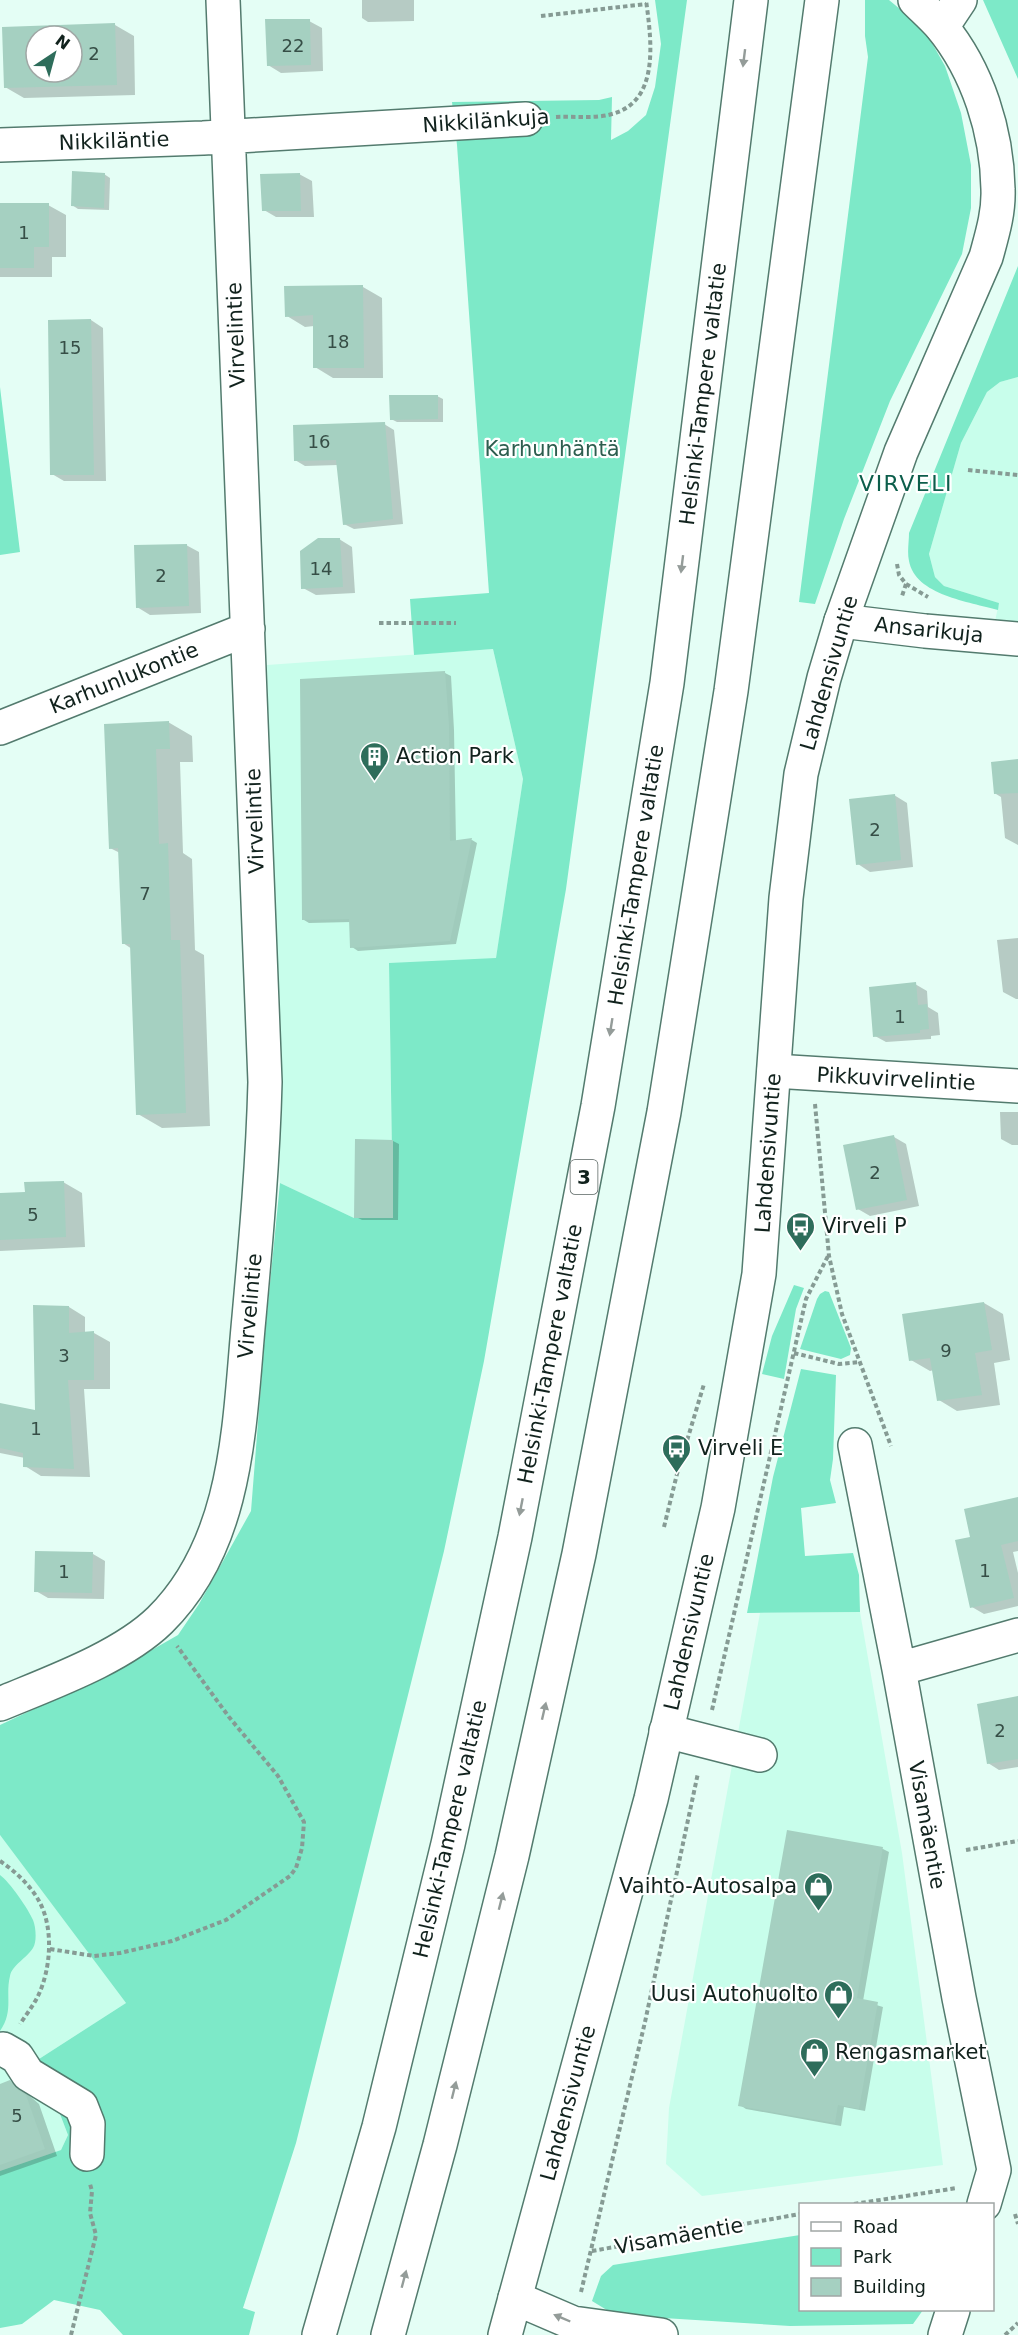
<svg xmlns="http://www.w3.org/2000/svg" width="1018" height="2335" font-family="'DejaVu Sans',sans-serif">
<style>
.built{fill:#c8feeb}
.green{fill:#7de9c8}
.shadow{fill:#0003;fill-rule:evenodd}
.building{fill:#a5d0c1;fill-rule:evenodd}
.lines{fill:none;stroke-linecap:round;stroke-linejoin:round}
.minor-casing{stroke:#537b6e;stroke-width:36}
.major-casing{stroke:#537b6e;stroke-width:36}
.highway-casing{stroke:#537b6e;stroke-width:36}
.path{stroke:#869b94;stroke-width:4;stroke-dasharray:4.5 3;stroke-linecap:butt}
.minor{stroke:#fff;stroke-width:33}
.major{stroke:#fff;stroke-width:33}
.highway{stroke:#fff;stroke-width:33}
.oneway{fill:#949c99}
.labels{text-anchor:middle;stroke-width:4.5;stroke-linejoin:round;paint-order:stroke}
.number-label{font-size:18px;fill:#364e46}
.shield{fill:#fff;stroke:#586461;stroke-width:1.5}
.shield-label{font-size:20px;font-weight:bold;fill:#11221d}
.street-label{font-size:21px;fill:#11221d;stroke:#fff}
.park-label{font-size:21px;fill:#2d5e4f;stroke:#fff}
.poi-label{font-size:21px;fill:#11221d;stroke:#fff;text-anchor:start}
.neighbourhood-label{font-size:22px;letter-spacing:1.5px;fill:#0c5e4b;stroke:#fff}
</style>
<rect width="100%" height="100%" fill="#e4fef5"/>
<path class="built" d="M1018 377V651L989 648 999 603 944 586 935 577 929 554 961 443 987 392 1000 382Z
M493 649 523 779 496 959 389 964 393 1218H354L280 1183 267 665Z
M860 1612 902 1853 943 2165 702 2196 666 2164 669 2108 760 1613Z
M0 1835 126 2003 39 2059 68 2135 61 2150 0 2171Z"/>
<path class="green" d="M655 0H687L566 889 484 1361 444 1551 296 2143 243 2308 255 2312 249 2335H123L100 2310 54 2300 22 2324 0 2328V2171L61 2150 68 2135 39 2059 126 2003 0 1835V1725L115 1671 178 1635 199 1604 251 1511 265 1334 280 1183 354 1218 393 1217 389 963 496 958 523 779 493 649 414 655 410 599 489 593 457 145 452 102 599 100 612 97 611 140 628 131 646 115 655 87 661 44Z
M865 0H889L924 29 945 66 961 113 971 165V208L962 254 890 401 844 519 815 604 799 602 868 57 865 36Z
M983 0H1018V79Z
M1018 266V377L1000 382 987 392 961 443 929 554 935 577 944 586 999 603 998 610C970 602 915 595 909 561 907 552 909 542 909 533Z
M0 387 20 552 0 555Z
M794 1285 804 1288 796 1309 784 1379 762 1374 772 1336Z
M825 1291 829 1292 851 1348 850 1355 841 1359 800 1349 817 1299 820 1294Z
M801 1369 836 1375 833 1459 830 1480 836 1503 801 1508 805 1556 853 1553 859 1575 860 1612 747 1613 773 1477Z
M0 1875C9 1881 29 1910 33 1920 36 1927 37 1942 33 1948 27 1958 12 1965 10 1976 5 1996 14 2011 0 2031Z
M800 2235V2310H923L913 2324 790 2326 615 2315 592 2301 601 2276 613 2265Z"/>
<path class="shadow" d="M362 0H414V21L368 22 362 18Z
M309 21 322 28 323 71 281 73 268 65Z
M115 25 134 36 135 95 24 98 5 87 3 28ZM36 36H72V72H36Z
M104 174 110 178 109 210 78 209 72 205Z
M299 174 312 181 314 217H276L264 210Z
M0 205H48L66 215V257H52V277H0Z
M363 287 382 298 383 378H333L315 367 314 326 305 327 287 316Z
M91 320 103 328 106 481H64L52 474Z
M437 396 443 399V422H397L391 419Z
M384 424 394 430 403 524 354 529 344 524 338 465 305 466 295 460Z
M339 539 352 547 355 593 316 595 303 588Z
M186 545 199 552 201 613 150 615 137 607Z
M445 673 451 676 454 730 456 842 472 840 477 843 456 944 358 951 352 947 351 922 309 923 304 920Z
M168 722 192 736 193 762H180L183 853 192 859 195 950 204 955 210 1126 162 1128 138 1114 132 949 123 943 120 853 110 848Z
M1018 761V845L1005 838 1001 797 996 794Z
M894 795 907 803 913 867 870 872 858 864Z
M1018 938V999H1016L1003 992 997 940Z
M915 984 927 991 928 1007 938 1013 940 1035 931 1036V1039L886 1042 875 1036Z
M1000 1112H1018V1145H1012L1001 1139Z
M894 1137 906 1144 919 1206 870 1216 858 1209Z
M393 1141 399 1144 398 1220H362L356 1217Z
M63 1182 82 1193 85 1247 0 1251V1195L27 1194Z
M984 1303 1003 1314 1010 1360 994 1363 1000 1405 957 1411 939 1400 934 1370 930 1371 911 1360Z
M69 1307 85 1317V1333H94L110 1342V1389H84L90 1477 41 1476 25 1466V1458L0 1453V1404L36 1412Z
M1018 1498V1551L1013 1552 1018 1573V1606L984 1614 972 1607V1538Z
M93 1554 105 1561 104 1599 48 1598 36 1591Z
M1018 1698V1767L999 1770 988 1763Z
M788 1832 883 1849 889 1852 863 2001 883 2007 865 2111 844 2107 841 2126 746 2109 740 2105Z
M10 2082 23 2090 39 2104 57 2156 0 2176V2086Z"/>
<path class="building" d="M265 19H310L311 65 267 66Z
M115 23 117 85 4 88 2 27ZM36 36H72V72H36Z
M72 171 105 173 104 208 71 206Z
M300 173 301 211H262L260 174Z
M0 203H49V247H34V268H0Z
M363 285 364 368H313V315L285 317 284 286Z
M91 319 94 475H50L48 320Z
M389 395H438V419L390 420Z
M385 422 393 519 343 525 336 460 294 461 293 425Z
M318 538H340L343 587 301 589 300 551Z
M187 544 189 606 136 608 134 545Z
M445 671 449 725 450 841 472 838 450 941 350 948 349 919 302 920 300 679Z
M169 721 170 749H156L159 844 168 843 171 940H180L186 1113 136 1115 130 944H122L118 848 109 849 104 724Z
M1018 759V793L994 794 991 762Z
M895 794 901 860 856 865 849 799Z
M916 982 918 1005 927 1004 929 1029 920 1030V1033L873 1037 869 987Z
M894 1135 907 1200 856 1210 843 1145Z
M355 1139 393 1140V1218H354Z
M64 1181 66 1237 0 1240V1193L25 1192 24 1182Z
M984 1302 992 1350 975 1353 982 1395 937 1401 930 1358 909 1361 902 1314Z
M33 1305 69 1306V1333L94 1331V1380H68L74 1469 23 1467V1453L0 1448V1403L35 1410Z
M1018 1497V1541L1001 1545 1014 1598 970 1608 955 1540 970 1537 964 1509Z
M35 1551 93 1552 92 1593 34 1592Z
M1018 1696V1759L987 1764 977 1704Z
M787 1830 883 1847 857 1998 878 2002 859 2109 838 2105 835 2123 738 2106Z
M10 2080 18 2090 26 2095 45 2149 0 2165V2084Z"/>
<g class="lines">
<defs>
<path id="minor" d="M942 27 960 0
M0 145 203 138 526 119
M841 621 925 631 1018 639
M0 728 248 629
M774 1071 1018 1086
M855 1445 899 1669 959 1998 994 2170 984 2204
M899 1669 1018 1635
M0 1704C50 1683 121 1658 160 1620 240 1541 239 1421 249 1317 256 1239 263 1161 265 1082L223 0
M666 1731 760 1755
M0 2050 3 2049 17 2057 28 2074 81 2106 88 2124 87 2154
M515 2298 573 2323 661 2335
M945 2335 953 2310"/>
<path id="major" d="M505 2335 651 1799 718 1508 759 1274 786 898 801 774 824 678 841 621 901 452 986 257C992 235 999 213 998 189 997 132 978 71 941 26 933 17 924 9 915 0"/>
<path id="highway" d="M319 2335 379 2127 448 1844 515 1537 598 1106 667 683 751 0
M388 2335 440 2145 512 1856 579 1554 664 1112 731 691 822 0"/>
</defs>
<use href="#minor" class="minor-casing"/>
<use href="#major" class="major-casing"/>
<use href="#highway" class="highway-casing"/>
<path class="path" d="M541 16 646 4
M556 117C574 116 596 119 612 114 661 101 651 38 646 0
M968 470 1018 475
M897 564 899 575 906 584 902 596
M906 584 928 597
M379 623H456
M815 1104 829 1256 842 1314 891 1446
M794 1353 839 1364 860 1362
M664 1527 677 1474 704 1384
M712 1710 806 1299 828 1256
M966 1850 1018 1841
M0 1861C15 1871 30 1885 39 1901 54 1928 51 1969 38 1996 33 2006 26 2015 20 2024
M50 1949 94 1956 120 1953 172 1941 226 1920 290 1876 296 1868 302 1848 304 1822 278 1776 229 1717 177 1646
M854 2204 957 2188
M1015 2214 1018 2224
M592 2251 800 2214
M581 2292 645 2022 698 1773
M71 2335 96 2235 90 2213 92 2191 90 2184
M1005 2335 1018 2323"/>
<use href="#minor" class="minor"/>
<use href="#major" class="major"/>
<use href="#highway" class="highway"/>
</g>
<defs><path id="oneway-solid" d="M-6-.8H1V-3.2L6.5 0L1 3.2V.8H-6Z" transform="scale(1.5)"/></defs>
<g class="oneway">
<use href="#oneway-solid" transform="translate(744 58) rotate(97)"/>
<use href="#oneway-solid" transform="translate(682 564) rotate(97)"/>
<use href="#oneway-solid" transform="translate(611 1027) rotate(99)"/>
<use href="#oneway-solid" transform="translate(521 1507) rotate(101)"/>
<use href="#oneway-solid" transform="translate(544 1711) rotate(-77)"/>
<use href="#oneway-solid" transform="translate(501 1901) rotate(-76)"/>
<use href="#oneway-solid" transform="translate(454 2090) rotate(-76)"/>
<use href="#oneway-solid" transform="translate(404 2279) rotate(-75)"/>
<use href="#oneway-solid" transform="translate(562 2318) rotate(-157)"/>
</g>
<defs>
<symbol id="building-pin" viewBox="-11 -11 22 30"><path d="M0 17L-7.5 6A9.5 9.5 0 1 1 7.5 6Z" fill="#2e6d5b" stroke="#fff"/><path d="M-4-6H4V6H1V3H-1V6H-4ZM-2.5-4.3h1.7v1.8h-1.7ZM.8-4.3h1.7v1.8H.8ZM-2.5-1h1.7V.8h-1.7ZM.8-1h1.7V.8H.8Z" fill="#fff"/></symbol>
<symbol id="bus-pin" viewBox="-11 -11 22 30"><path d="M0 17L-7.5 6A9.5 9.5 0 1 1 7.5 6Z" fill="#2e6d5b" stroke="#fff"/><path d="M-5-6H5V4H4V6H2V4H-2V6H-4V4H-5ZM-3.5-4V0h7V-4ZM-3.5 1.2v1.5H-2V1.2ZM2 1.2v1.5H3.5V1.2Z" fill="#fff"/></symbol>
<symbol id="shop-pin" viewBox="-11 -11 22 30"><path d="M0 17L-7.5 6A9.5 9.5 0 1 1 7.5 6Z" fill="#2e6d5b" stroke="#fff"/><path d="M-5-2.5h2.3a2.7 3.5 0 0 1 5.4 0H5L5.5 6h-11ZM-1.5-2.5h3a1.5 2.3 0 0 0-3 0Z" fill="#fff"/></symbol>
</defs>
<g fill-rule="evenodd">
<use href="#building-pin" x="358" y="740" width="33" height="45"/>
<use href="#bus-pin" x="784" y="1210" width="33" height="45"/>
<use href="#bus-pin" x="660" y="1432" width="33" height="45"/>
<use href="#shop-pin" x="802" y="1870" width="33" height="45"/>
<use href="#shop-pin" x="822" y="1978" width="33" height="45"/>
<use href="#shop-pin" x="798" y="2036" width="33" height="45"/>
</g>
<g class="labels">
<g class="number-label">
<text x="293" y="52">22</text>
<text x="94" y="60">2</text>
<text x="24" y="239">1</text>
<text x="338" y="348">18</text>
<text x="70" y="354">15</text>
<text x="319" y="448">16</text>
<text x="321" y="575">14</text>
<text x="161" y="582">2</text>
<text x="875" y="836">2</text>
<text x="145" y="900">7</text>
<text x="900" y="1023">1</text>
<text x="875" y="1179">2</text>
<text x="33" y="1221">5</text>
<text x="946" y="1357">9</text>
<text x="64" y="1362">3</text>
<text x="36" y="1435">1</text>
<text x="985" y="1577">1</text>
<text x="64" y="1578">1</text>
<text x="1000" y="1737">2</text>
<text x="17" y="2122">5</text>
</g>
<rect class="shield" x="570.5" y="1160" width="27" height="34" rx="4.5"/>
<g class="shield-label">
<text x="584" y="1184">3</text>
</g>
<g class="street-label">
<text transform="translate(486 121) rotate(-4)" y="7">Nikkilänkuja</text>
<text transform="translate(114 141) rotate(-2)" y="7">Nikkiläntie</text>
<text transform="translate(236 335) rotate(-92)" y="7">Virvelintie</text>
<text transform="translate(703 394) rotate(-83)" y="7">Helsinki-Tampere valtatie</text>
<text transform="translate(929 630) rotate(6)" y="7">Ansarikuja</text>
<text transform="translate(829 673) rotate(-74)" y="7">Lahdensivuntie</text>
<text transform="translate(124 678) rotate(-22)" y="7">Karhunlukontie</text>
<text transform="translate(255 821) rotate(-92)" y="7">Virvelintie</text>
<text transform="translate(636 875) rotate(-81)" y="7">Helsinki-Tampere valtatie</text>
<text transform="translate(896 1079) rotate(3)" y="7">Pikkuvirvelintie</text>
<text transform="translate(768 1153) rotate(-86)" y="7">Lahdensivuntie</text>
<text transform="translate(250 1306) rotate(-85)" y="7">Virvelintie</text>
<text transform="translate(550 1354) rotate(-79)" y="7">Helsinki-Tampere valtatie</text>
<text transform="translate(689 1632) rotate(-77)" y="7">Lahdensivuntie</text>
<text transform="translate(927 1825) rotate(80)" y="7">Visamäentie</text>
<text transform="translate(450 1829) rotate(-77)" y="7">Helsinki-Tampere valtatie</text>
<text transform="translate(568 2103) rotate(-75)" y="7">Lahdensivuntie</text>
<text transform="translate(679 2236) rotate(-10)" y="7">Visamäentie</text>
</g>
<g class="park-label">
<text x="552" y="456">Karhunhäntä</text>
</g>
<g class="poi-label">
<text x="396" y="763">Action Park</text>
<text x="822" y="1233">Virveli P</text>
<text x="698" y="1455">Virveli E</text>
<text x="797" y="1893" text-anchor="end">Vaihto-Autosalpa</text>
<text x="818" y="2001" text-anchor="end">Uusi Autohuolto</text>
<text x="835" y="2059">Rengasmarket</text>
</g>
<g class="neighbourhood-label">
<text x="906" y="491">VIRVELI</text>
</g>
</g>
<rect x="799" y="2203" width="195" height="108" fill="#ffffff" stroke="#a0a7a5" stroke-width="1.5"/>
<rect x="811" y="2222" width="30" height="9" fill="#ffffff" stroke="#a0a7a5" stroke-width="1.5"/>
<text x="853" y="2233" font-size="18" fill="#11221d">Road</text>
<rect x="811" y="2248" width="30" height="18" fill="#7de9c8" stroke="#a0a7a5" stroke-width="1.5"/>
<text x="853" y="2263" font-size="18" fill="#11221d">Park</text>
<rect x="811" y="2278" width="30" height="18" fill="#a5d0c1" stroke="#a0a7a5" stroke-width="1.5"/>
<text x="853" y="2293" font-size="18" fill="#11221d">Building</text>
<g transform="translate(54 54) rotate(36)"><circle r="28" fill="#ffffff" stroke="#a0a7a5" stroke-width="1.5"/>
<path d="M0-4.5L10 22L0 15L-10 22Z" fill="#2e6d5b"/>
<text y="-9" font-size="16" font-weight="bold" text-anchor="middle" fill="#11221d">N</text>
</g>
</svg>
